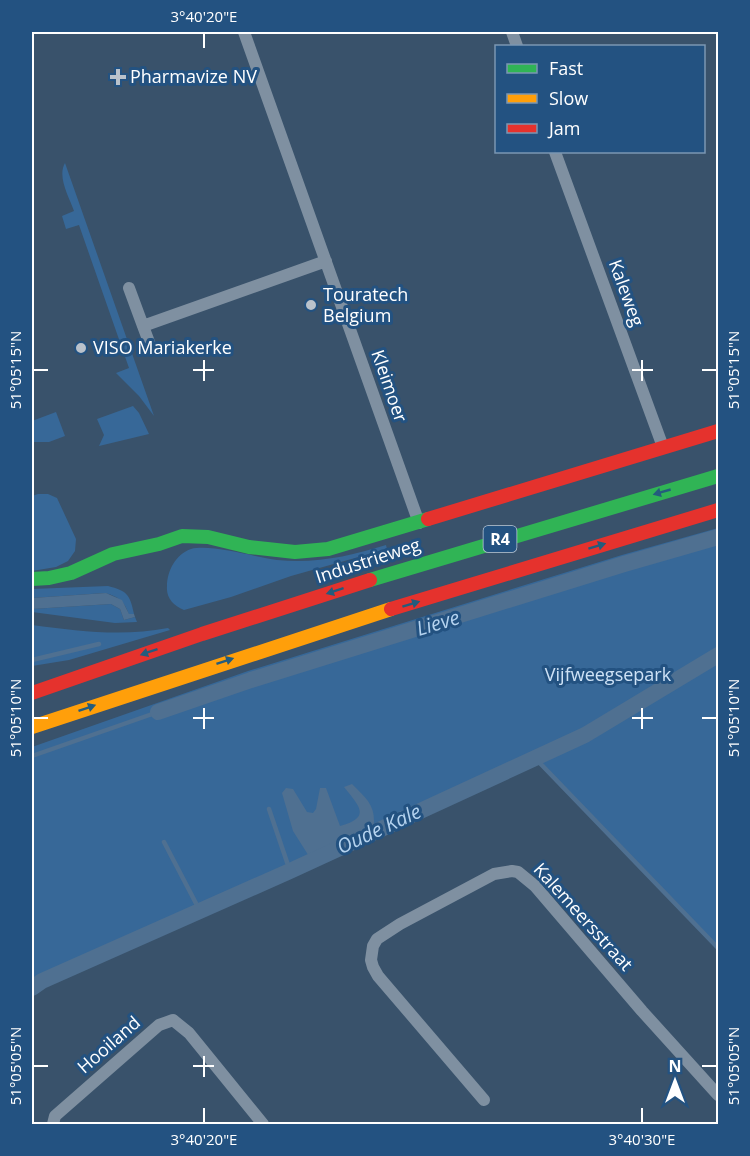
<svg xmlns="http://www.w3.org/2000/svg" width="750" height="1156" font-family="'Open Sans',sans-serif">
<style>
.green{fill:#376898}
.water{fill:#4f7091}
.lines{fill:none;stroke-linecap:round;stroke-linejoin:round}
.stream{stroke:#4f7091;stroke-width:4.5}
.canal{stroke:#4f7091;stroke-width:16}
.street{stroke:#7f90a1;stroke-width:12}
.fast{stroke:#30b455;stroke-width:14}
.slow{stroke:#ff9f0a;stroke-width:14}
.jam{stroke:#e5322d;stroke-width:14}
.oneway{fill:#245c7d}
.ticks{fill:none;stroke:#fff;stroke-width:2}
.poi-dot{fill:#bac2cb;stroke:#235281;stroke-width:2}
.labels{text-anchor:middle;stroke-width:6;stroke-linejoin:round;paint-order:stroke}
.shield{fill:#235281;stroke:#bdcbd9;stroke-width:1.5}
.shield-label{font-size:16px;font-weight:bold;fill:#fff}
.poi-label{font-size:18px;fill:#fff;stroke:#235281;text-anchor:start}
.street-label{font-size:18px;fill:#fff;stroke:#235281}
.park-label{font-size:18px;fill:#cee2f6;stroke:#235281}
.water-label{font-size:20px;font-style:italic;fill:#b5d3ef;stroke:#235281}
.neatline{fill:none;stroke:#fff;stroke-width:2}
.ticks-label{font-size:15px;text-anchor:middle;fill:#fff}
</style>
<rect width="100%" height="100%" fill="#39526b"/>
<path class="green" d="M65 163 154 416 139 396 116 373 129 368 79 225 66 229 62 216 74 211C69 197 57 177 65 163Z
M133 406 139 413 149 434 99 446 104 435 97 419Z
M56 412 65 436 49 442H32V421Z
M38 494H48L57 498 76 539 75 551 68 561 56 567 32 571V496Z
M718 528V948L535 758 290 871 42 981 32 988V747L248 671 622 555Z
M386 545 387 549 291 576 231 597 184 610C173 605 166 598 167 586 167 571 176 554 191 549 212 544 254 557 277 560 316 564 350 556 386 545Z
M108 586C127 591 130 594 134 614L129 615C125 602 118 596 105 593L32 598V589Z
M111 604 120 609 124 620 135 617 137 622 115 623 32 612V609Z
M32 625C78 631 122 637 168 628L170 630 69 660 32 666Z"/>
<path class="water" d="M106 593 122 600 129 614H134L135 617 124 620 120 609 111 604 32 609V598Z
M352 784C369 801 377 807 373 832L312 861 293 831 282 793 286 788 293 789 307 812 313 813 316 809 320 788H326L340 826C372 817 359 806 344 787Z"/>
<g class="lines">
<path class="stream" d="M32 660 99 644
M32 756 158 712
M535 758 718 948
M269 809 290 871
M164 842 200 911"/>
<path class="canal" d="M158 712 251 680 624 564 718 537
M32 988 42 981 290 871 585 735 718 655"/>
<path class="street" d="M244 32 419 523
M512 32 517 46
M555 152 663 447
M129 288 143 326 326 261
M143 326 152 350
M484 1100 378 976 373 967 371 960 373 946 377 939 400 924 494 874 512 871 518 872 535 886 642 1011 718 1095
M53 1124 55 1116 159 1025 173 1020 189 1033 263 1124"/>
<path class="fast" d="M32 579 49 578 71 573 113 554 159 544 182 536 208 537 249 547 295 552 328 549 428 519
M370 580 718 476"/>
<path class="slow" d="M32 727 391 609"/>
<path class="jam" d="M428 519 718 431
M391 609 718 510
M32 693 202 634 370 580"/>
</g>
<defs><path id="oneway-solid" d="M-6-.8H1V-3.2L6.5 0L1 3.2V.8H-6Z" transform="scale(1.5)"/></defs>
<g class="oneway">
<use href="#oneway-solid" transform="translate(662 492) rotate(164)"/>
<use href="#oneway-solid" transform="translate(597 546) rotate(-17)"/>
<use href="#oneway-solid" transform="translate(335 591) rotate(162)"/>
<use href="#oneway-solid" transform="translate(411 604) rotate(-17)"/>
<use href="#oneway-solid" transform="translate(149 652) rotate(161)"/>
<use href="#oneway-solid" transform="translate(225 661) rotate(-18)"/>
<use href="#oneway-solid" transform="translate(87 708) rotate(-19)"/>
</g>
<path class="ticks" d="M204 33V48M204 360V381M642 360V381M33 370H48M193 370H214M632 370H653M702 370H717M204 708V729M642 708V729M33 718H48M193 718H214M632 718H653M702 718H717M204 1056V1077M33 1066H48M193 1066H214M702 1066H717M204 1108V1123M642 1108V1123"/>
<g class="poi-dot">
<path d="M115 68h6v6h6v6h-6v6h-6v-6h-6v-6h6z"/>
<circle cx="311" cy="305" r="6"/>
<circle cx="81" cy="348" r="6"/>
</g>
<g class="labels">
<rect class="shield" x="483.5" y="526" width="33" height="26" rx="4.5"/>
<g class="shield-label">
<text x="500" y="545">R4</text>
</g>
<g class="poi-label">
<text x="130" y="83">Pharmavize NV</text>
<text x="323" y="301">Touratech<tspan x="323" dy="21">Belgium</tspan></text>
<text x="93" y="354">VISO Mariakerke</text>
</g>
<g class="street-label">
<text transform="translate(626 293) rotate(70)" y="6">Kaleweg</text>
<text transform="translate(389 386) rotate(71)" y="6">Kleimoer</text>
<text transform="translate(368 561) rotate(-18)" y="6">Industrieweg</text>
<text transform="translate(583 917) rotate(48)" y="6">Kalemeersstraat</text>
<text transform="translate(109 1045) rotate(-41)" y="6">Hooiland</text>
</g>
<g class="park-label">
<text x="608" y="681">Vijfweegsepark</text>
</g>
<g class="water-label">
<text transform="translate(438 623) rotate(-17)" y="7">Lieve</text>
<text transform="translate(379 829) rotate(-25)" y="7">Oude Kale</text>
</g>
</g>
<rect width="750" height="1156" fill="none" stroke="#235281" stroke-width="66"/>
<rect x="495" y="45" width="210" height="108" fill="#235281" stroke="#7b97b3" stroke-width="1.5"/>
<rect x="507" y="64" width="30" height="9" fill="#30b455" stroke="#7b97b3" stroke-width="1.5"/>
<text x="549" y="75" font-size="18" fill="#ffffff">Fast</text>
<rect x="507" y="94" width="30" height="9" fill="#ff9f0a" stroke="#7b97b3" stroke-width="1.5"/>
<text x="549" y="105" font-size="18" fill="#ffffff">Slow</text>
<rect x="507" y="124" width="30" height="9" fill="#e5322d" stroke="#7b97b3" stroke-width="1.5"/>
<text x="549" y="135" font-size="18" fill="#ffffff">Jam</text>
<g transform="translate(675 1081)" stroke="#235281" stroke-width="4.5" paint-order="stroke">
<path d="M0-4.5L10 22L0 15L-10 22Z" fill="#ffffff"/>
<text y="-9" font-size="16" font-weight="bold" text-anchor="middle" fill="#ffffff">N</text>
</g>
<rect x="33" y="33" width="684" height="1090" class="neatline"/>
<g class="ticks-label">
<text x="204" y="22">3°40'20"E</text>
<text transform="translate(16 370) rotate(-90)" y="5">51°05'15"N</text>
<text transform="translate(734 370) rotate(-90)" y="5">51°05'15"N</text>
<text transform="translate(16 718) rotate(-90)" y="5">51°05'10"N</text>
<text transform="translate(734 718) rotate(-90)" y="5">51°05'10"N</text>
<text transform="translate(16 1066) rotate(-90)" y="5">51°05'05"N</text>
<text transform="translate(734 1066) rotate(-90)" y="5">51°05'05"N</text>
<text x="204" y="1145">3°40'20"E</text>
<text x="642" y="1145">3°40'30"E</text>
</g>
</svg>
